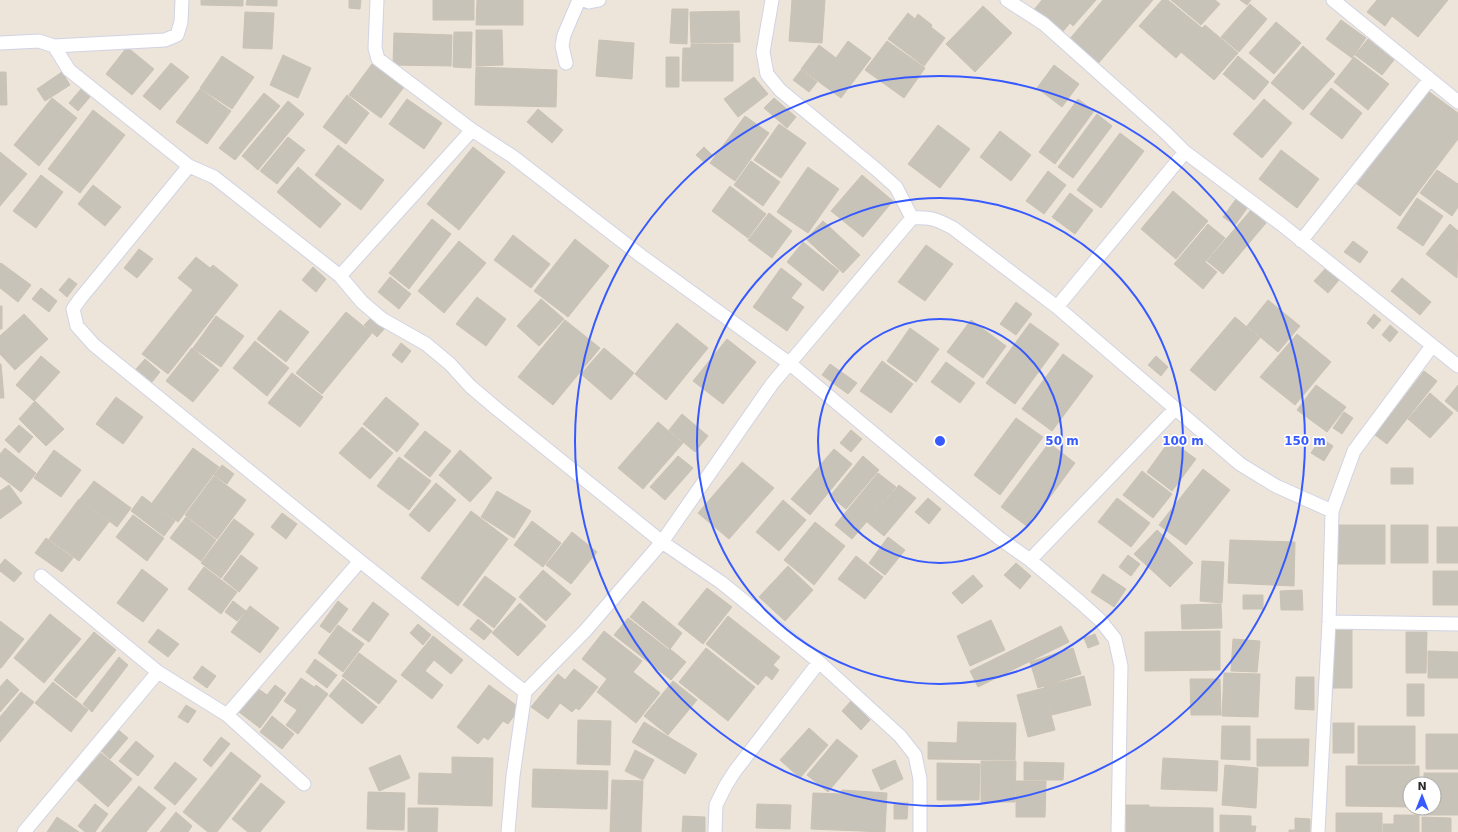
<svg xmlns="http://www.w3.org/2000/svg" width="1458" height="832" font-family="'DejaVu Sans',sans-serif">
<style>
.building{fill:#c8c3b9;stroke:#c9c2b4}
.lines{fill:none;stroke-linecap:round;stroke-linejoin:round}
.street-casing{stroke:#d0d3e4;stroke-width:15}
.street{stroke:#fff;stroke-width:13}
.ring{fill:none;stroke:#365aff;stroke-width:2}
.centre{fill:#365aff;stroke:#fff;stroke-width:2}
.ring-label{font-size:12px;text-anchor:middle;font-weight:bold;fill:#365aff;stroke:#fff;stroke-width:3.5;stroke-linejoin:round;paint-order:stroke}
</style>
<rect width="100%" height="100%" fill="#ede5da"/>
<path class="building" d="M201 0H243V6L201 5Z
M247 0H277V6L246 5Z
M349 0H361L360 9 349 8Z
M433 0H474V20H433Z
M477 0H523V25H476Z
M792 0H825L822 43 789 41Z
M1042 0H1096L1073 26 1070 23 1060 35 1033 11Z
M1103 0H1153L1096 66 1067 42Z
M1162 0H1168L1202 28 1176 58 1139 26Z
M1171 0H1215L1220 4 1201 25Z
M1240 0H1251L1247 5Z
M1377 0H1448L1418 37 1392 16 1385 26 1367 12Z
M1250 4 1267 19 1239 52 1221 37Z
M983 6 1012 33 975 72 946 44Z
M672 9H688L687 44 670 43Z
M739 11 740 42 691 43 690 12Z
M245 12 274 13 272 49 243 48Z
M908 13 915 19 918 14 932 25 931 27 945 38 924 66 888 39Z
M1341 20 1366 38 1352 58 1326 39Z
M1276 22 1301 43 1274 74 1249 53Z
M1205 25 1238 53 1214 80 1181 52Z
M476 30H502L503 65 476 66Z
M454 32H472L471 68 453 67Z
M394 33 452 35 451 66 393 65Z
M1368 39 1394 60 1382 75 1355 55Z
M599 40 634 43 632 79 596 76Z
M848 41 871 58 841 98 801 69 819 45 836 58Z
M887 41 925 68 904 98 865 70Z
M691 44H733V81H682L683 48H691Z
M1303 46 1335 74 1303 110 1271 83Z
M127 47 154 69 132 95 106 74Z
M283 55 311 68 298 98 270 85Z
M222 56 254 77 232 109 200 88Z
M1238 56 1269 82 1254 100 1223 74Z
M666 57H679V87H666Z
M1354 57 1389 84 1368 110 1334 82Z
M171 63 189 77 160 110 143 96Z
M372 64 404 87 381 118 349 95Z
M1054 65 1079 84 1062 107 1037 88Z
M476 67 557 70 556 107 475 105Z
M801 70 817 82 809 92 793 80Z
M0 72H6L7 105H0Z
M62 72 70 85 45 101 37 89Z
M754 77 768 94 738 117 724 99Z
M1331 88 1362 113 1342 139 1310 114Z
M81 89 90 97 78 111 69 103Z
M200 89 231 111 207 144 176 122Z
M1428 91 1458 113V139L1400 216 1357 184Z
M264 93 280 106 235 160 219 148Z
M347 95 369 113 346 144 323 127Z
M52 98 77 118 39 166 14 145Z
M774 98 796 117 787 128 764 108Z
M407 99 442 123 424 149 389 124Z
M1078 99 1094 111 1055 164 1039 152Z
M1264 99 1292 123 1262 158 1233 134Z
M288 101 304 114 258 170 242 156Z
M538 109 563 130 552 143 527 122Z
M93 110 125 135 80 193 48 169Z
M1097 114 1112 126 1073 178 1058 167Z
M745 116 769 133 735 181 710 163Z
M779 124 806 143 781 178 754 160Z
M938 125 970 149 940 188 908 164Z
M1000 131 1031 155 1011 181 980 157Z
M1120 133 1144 151 1101 208 1077 190Z
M288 137 305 150 277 184 260 171Z
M338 145 384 180 361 210 315 175Z
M473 147 505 172 459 230 427 204Z
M704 147 712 155 704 162 696 155Z
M1281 150 1319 179 1297 208 1259 179Z
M0 152 27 174 0 206Z
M751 161 780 182 763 206 734 185Z
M298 167 341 204 320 228 277 192Z
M808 167 839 189 808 233 777 212Z
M1437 170 1458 184V207L1452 216 1420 193Z
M1048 171 1066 185 1044 214 1026 201Z
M41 175 63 192 36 228 13 211Z
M862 175 893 201 863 237 831 211Z
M93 185 121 207 105 226 78 204Z
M730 186 766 214 748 238 712 211Z
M1173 191 1208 221 1176 259 1141 229Z
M1070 193 1093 210 1075 234 1052 217Z
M1417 198 1443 216 1423 246 1397 228Z
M1236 199 1248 207 1235 225 1223 217Z
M1251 210 1266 223 1223 274 1207 261Z
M769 213 792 231 772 258 748 240Z
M432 219 451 234 409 289 389 273Z
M823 221 860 255 843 273 806 239Z
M1208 224 1225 238 1205 262 1217 272 1203 289 1174 264Z
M1450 224 1458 231 1457 278 1426 254Z
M513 235 550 264 531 288 494 260Z
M575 239 609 266 568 317 534 291Z
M459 241 486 263 444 313 418 291Z
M1353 241 1368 252 1360 263 1344 252Z
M803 242 839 271 823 291 787 262Z
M926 245 953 264 925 301 898 282Z
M139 249 153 259 137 278 124 268Z
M196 257 210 268 213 265 238 285 168 374 142 354 193 290 178 278Z
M1 263 31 285 18 302 0 288V264Z
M313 267 326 279 316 292 302 280Z
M781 268 802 284 791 298 804 307 787 331 753 307Z
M1325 269 1339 280 1328 293 1314 281Z
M390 277 411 294 399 309 378 292Z
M69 278 77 284 67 297 59 290Z
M1402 278 1431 302 1420 315 1391 291Z
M41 288 57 301 49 312 32 299Z
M477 297 506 319 486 346 456 324Z
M541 299 564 319 539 346 517 326Z
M1268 300 1300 326 1278 352 1247 326Z
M1016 302 1032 314 1016 335 1000 324Z
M0 306H2V329H0Z
M280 310 309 332 286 362 257 339Z
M346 312 372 333 322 394 296 373Z
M24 314 48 339 15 370 0 354V336Z
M1374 314 1381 320 1373 329 1367 323Z
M216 316 244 336 221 367 193 348Z
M373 316 386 327 377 337 364 325Z
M1235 317 1260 338 1215 391 1190 370Z
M565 320 600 348 553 405 518 377Z
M971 320 1006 346 983 378 947 352Z
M677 323 708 348 666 400 635 374Z
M1030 323 1059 344 1015 404 986 383Z
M1390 325 1398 332 1390 342 1382 335Z
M910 328 939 349 916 382 887 361Z
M1297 334 1331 362 1295 405 1260 377Z
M727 339 756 362 723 404 693 381Z
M255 341 289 368 267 396 233 368Z
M401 343 411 351 402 363 392 355Z
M192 348 219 370 193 402 166 381Z
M604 348 634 373 611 400 581 374Z
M1063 354 1093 376 1052 431 1022 409Z
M41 356 60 372 34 401 16 385Z
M1156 356 1168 367 1161 376 1148 365Z
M145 359 160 372 152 382 136 369Z
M882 361 913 384 891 413 860 391Z
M946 362 975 383 960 403 931 382Z
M0 364H1L4 398H0Z
M830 364 857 383 848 394 822 375Z
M1424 371 1437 381 1387 444 1375 435Z
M292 373 323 397 300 427 268 403Z
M1316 385 1346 407 1327 432 1297 410Z
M1458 385V412L1445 401Z
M1430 393 1453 413 1430 438 1408 419Z
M116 397 143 417 123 444 96 424Z
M386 397 419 424 397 452 363 424Z
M35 401 64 429 46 446 19 419Z
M1344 412 1353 418 1342 434 1333 428Z
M682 414 708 436 695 452 669 430Z
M1016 418 1043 437 1000 495 974 475Z
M658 422 683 443 643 489 618 468Z
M19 425 33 437 19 453 5 440Z
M362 427 393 453 370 479 339 453Z
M851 430 862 439 851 452 840 443Z
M425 431 451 451 430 477 404 456Z
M1321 438 1333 446 1324 461 1311 453Z
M1170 440 1196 459 1172 491 1147 472Z
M1049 443 1075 463 1028 527 1001 507Z
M5 448 36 473 21 492 0 476V454Z
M193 448 219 467 178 522 152 503Z
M834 449 852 464 810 515 791 499Z
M54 450 81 470 61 497 34 478Z
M460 450 492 478 470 502 439 475Z
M678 456 693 468 665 500 650 487Z
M863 456 879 470 846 509 830 496Z
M399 457 431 481 409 510 377 486Z
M742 462 774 488 729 539 698 513Z
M222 465 234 474 227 484 214 475Z
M1391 468H1413V484H1391Z
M1203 469 1230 490 1186 545 1159 525Z
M1142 471 1172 494 1153 518 1123 495Z
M878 473 896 487 852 539 835 525Z
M214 476 246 500 217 539 185 515Z
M94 481 131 508 117 527 80 499Z
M436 483 456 500 429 532 409 515Z
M9 485 22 503 0 519V491Z
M899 485 916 498 884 536 867 522Z
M497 491 531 511 514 538 481 517Z
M142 496 175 521 164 536 131 511Z
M928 498 941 509 929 524 915 512Z
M1117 498 1150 523 1131 547 1098 522Z
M79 499 109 522 79 561 49 539Z
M783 500 806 520 779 551 756 532Z
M471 511 508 539 458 606 421 578Z
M282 513 297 524 286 539 271 527Z
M133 515 164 538 147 561 116 537Z
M186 517 216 540 201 561 170 538Z
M234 519 254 534 221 578 201 563Z
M532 521 561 543 543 567 514 545Z
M815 522 845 546 814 585 784 560Z
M1336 525H1385V564H1336Z
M1391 525H1428V563H1391Z
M1437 527H1458V563H1437Z
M1157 530 1193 563 1170 587 1134 554Z
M572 532 597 552 571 584 546 565Z
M888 537 905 550 885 575 869 563Z
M46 538 73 558 62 572 35 553Z
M1230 540 1295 542 1294 586 1228 583Z
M241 555 258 568 239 592 223 579Z
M1128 555 1140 564 1131 576 1119 567Z
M856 556 883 577 865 599 838 579Z
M5 559 22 573 14 582 0 571V565Z
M1202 561 1224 562 1222 603 1200 601Z
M1016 563 1031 576 1020 589 1004 575Z
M788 566 813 590 785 621 759 597Z
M204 567 237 592 221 614 188 589Z
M142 569 168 589 143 622 117 603Z
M543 570 571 594 546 621 519 597Z
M1433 571H1458V605H1433Z
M1103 574 1126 589 1114 607 1091 592Z
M973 575 983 586 962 604 952 593Z
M485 576 516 599 494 628 463 605Z
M707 588 732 607 703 644 678 624Z
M1302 590 1303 610H1281L1280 591Z
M1243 595H1263V609H1243Z
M233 601 246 611 237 621 225 612Z
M338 601 348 609 330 633 320 626Z
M643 601 682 633 670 649 630 617Z
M373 602 389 614 369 642 352 630Z
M520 603 546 626 518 656 492 633Z
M1221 604 1222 628 1182 629 1181 605Z
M250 606 279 628 260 653 231 632Z
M50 614 81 639 44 683 14 658Z
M728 616 780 657 773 665 779 670 772 680 766 675 758 685 706 644Z
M628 618 669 650 670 649 686 662 671 680 614 635Z
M478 619 492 631 484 640 470 629Z
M991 620 1005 650 970 666 957 636Z
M0 621 24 639 1 668H0Z
M418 624 431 635 423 645 410 633Z
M338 625 364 644 343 672 318 653Z
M1061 626 1069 642 978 687 970 671Z
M158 629 179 644 168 657 148 642Z
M1333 630H1352V688H1333Z
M604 631 642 661 633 672 660 693 636 723 597 692 607 679 582 659Z
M1220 631V670L1145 671V632Z
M94 632 116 650 76 698 54 680Z
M1406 632H1427L1426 673H1406Z
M1095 634 1099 644 1088 648 1084 638Z
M433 636 463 660 451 674 434 660 425 671 443 685 432 699 401 675Z
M1233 639 1260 641 1257 672 1231 671Z
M706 648 755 687 728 721 679 682Z
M1073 648 1081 674 1038 688 1030 662Z
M1428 651 1458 652V678H1428Z
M359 653 397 681 379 704 342 676Z
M119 657 128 665 92 712 83 704Z
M315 659 337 675 327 688 306 672Z
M202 666 216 676 207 688 193 678Z
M574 669 598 687 579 710 576 708 572 712 560 703 548 719 531 707 558 674 565 680Z
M1224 673 1260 674 1258 717 1222 716Z
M1084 676 1091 705 1052 715 1044 686Z
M1296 677H1314V710L1295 709Z
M301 678 314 687 297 710 284 701Z
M7 679 19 690 0 712V687Z
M343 679 377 707 362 724 329 696Z
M1190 679H1220L1221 715H1191Z
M673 681 697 700 668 735 644 716Z
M53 682 88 710 71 732 35 703Z
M1407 684H1424V716H1407Z
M275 685 286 693 260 728 239 712 257 688 267 695Z
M316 685 328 694 298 734 286 725Z
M489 685 520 708 508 724 503 721 488 740 484 737 478 744 457 727Z
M1044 688 1055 730 1028 737 1017 695Z
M21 692 34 702 0 742V717Z
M851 701 870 720 861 730 842 711Z
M186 705 196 711 188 723 178 717Z
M272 716 294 734 282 749 260 732Z
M578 720 611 721 610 765 577 764Z
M644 722 697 754 685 774 632 742Z
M958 722 1016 723 1015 760 928 759V742L957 743Z
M1333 723H1354V753H1333Z
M1222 726H1250V760L1221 759Z
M1358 726H1415V764H1358Z
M116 728 128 738 110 759 98 748Z
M809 728 828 745 800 778 780 760Z
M1426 734H1458V769H1426Z
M221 737 230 744 211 767 203 760Z
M837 739 858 756 828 792 807 775Z
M1257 739H1309L1308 766H1257Z
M136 741 154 756 138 776 119 761Z
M635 750 654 760 643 780 625 771Z
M231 752 261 776 217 832H208L183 812Z
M101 753 132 779 108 807 77 780Z
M400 755 410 778 379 791 369 768Z
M452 757 493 758 492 806 418 804 419 773 452 774Z
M1163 758 1218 761 1217 791 1161 789Z
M895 760 903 779 881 790 872 770Z
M981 761H1016L1015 802H981Z
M175 762 197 779 175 805 154 788Z
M1024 762 1064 763 1063 780H1024Z
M937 763 980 764 979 800H937Z
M1225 765 1258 768 1256 808 1222 805Z
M1346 766H1419V784H1410V807L1346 806Z
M533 769 608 771 607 809 532 807Z
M1424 773H1458V815H1424V808H1434V784H1424Z
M612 780 643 781 641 832H610Z
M1016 781H1046L1045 817H1016Z
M261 783 285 802 260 832H248L232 819Z
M139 786 166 808 146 832H101Z
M842 790 887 793 885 832 811 829 813 793 842 794Z
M368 792 405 793 404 830 367 829Z
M894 803H908L907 819H894Z
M95 804 108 814 95 832H85L78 826Z
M757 804 791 805 790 829 756 828Z
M1126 805H1149V807L1213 808V832H1126Z
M408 808H438L437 832H408Z
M176 812 192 826 188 832H160Z
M1336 813H1382V832H1336Z
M1220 815 1251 816V826H1256L1255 832H1220Z
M1394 815H1419V832H1383V824H1394Z
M683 816 705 817V832H682Z
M57 817 79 832H47Z
M1422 817 1451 818V832H1422Z
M1295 818 1310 819V832H1289V830H1295Z"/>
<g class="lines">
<defs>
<path id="street" d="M377 0 375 48 378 59 472 130 512 156 640 255 789 363 999 538 1030 560 1079 601 1100 620 1115 639 1121 666 1118 832
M584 0 589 2 599 0
M772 0 763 52 767 74 780 90 877 170 896 187 912 218
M1007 0 1044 24 1166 133 1185 152 1281 224 1458 366
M1333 0 1458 102
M0 43 39 41 54 46 69 70 189 166 214 177 340 276 362 302 382 319 426 344 450 364 470 386 497 409 662 542 722 583 819 662 900 736 915 755 920 779V832
M54 46 165 40 177 35 181 22 182 0
M566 63 562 46 564 35 579 0
M189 166 80 299 73 309 77 326 94 345 360 561 525 692
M1301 241 1430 79
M340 276 472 130
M1057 307 1185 152
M1030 560 1175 409
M41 576 158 672 227 715 304 784
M1329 622 1458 624
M227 715 360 561
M24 832 158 672
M508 832 513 776 525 692 585 631 662 542 772 384 912 218C931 217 936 219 953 228L1057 307 1240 464 1276 486 1332 511
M715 832 716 805 726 785 735 771 819 662
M1318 832 1329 622 1332 511 1354 451 1432 346"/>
</defs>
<use href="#street" class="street-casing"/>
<use href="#street" class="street"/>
</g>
<g class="ring">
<circle cx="940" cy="441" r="122"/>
<circle cx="940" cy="441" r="243"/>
<circle cx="940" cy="441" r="365"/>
</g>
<circle cx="940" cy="441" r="6" class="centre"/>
<g class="ring-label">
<text x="1062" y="445">50 m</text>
<text x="1183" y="445">100 m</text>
<text x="1305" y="445">150 m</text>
</g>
<g transform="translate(1422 796)"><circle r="19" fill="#ffffff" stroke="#aaaaaa"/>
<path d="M0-3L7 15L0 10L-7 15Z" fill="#365aff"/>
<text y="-6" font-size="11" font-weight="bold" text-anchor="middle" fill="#2a2a2a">N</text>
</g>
</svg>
